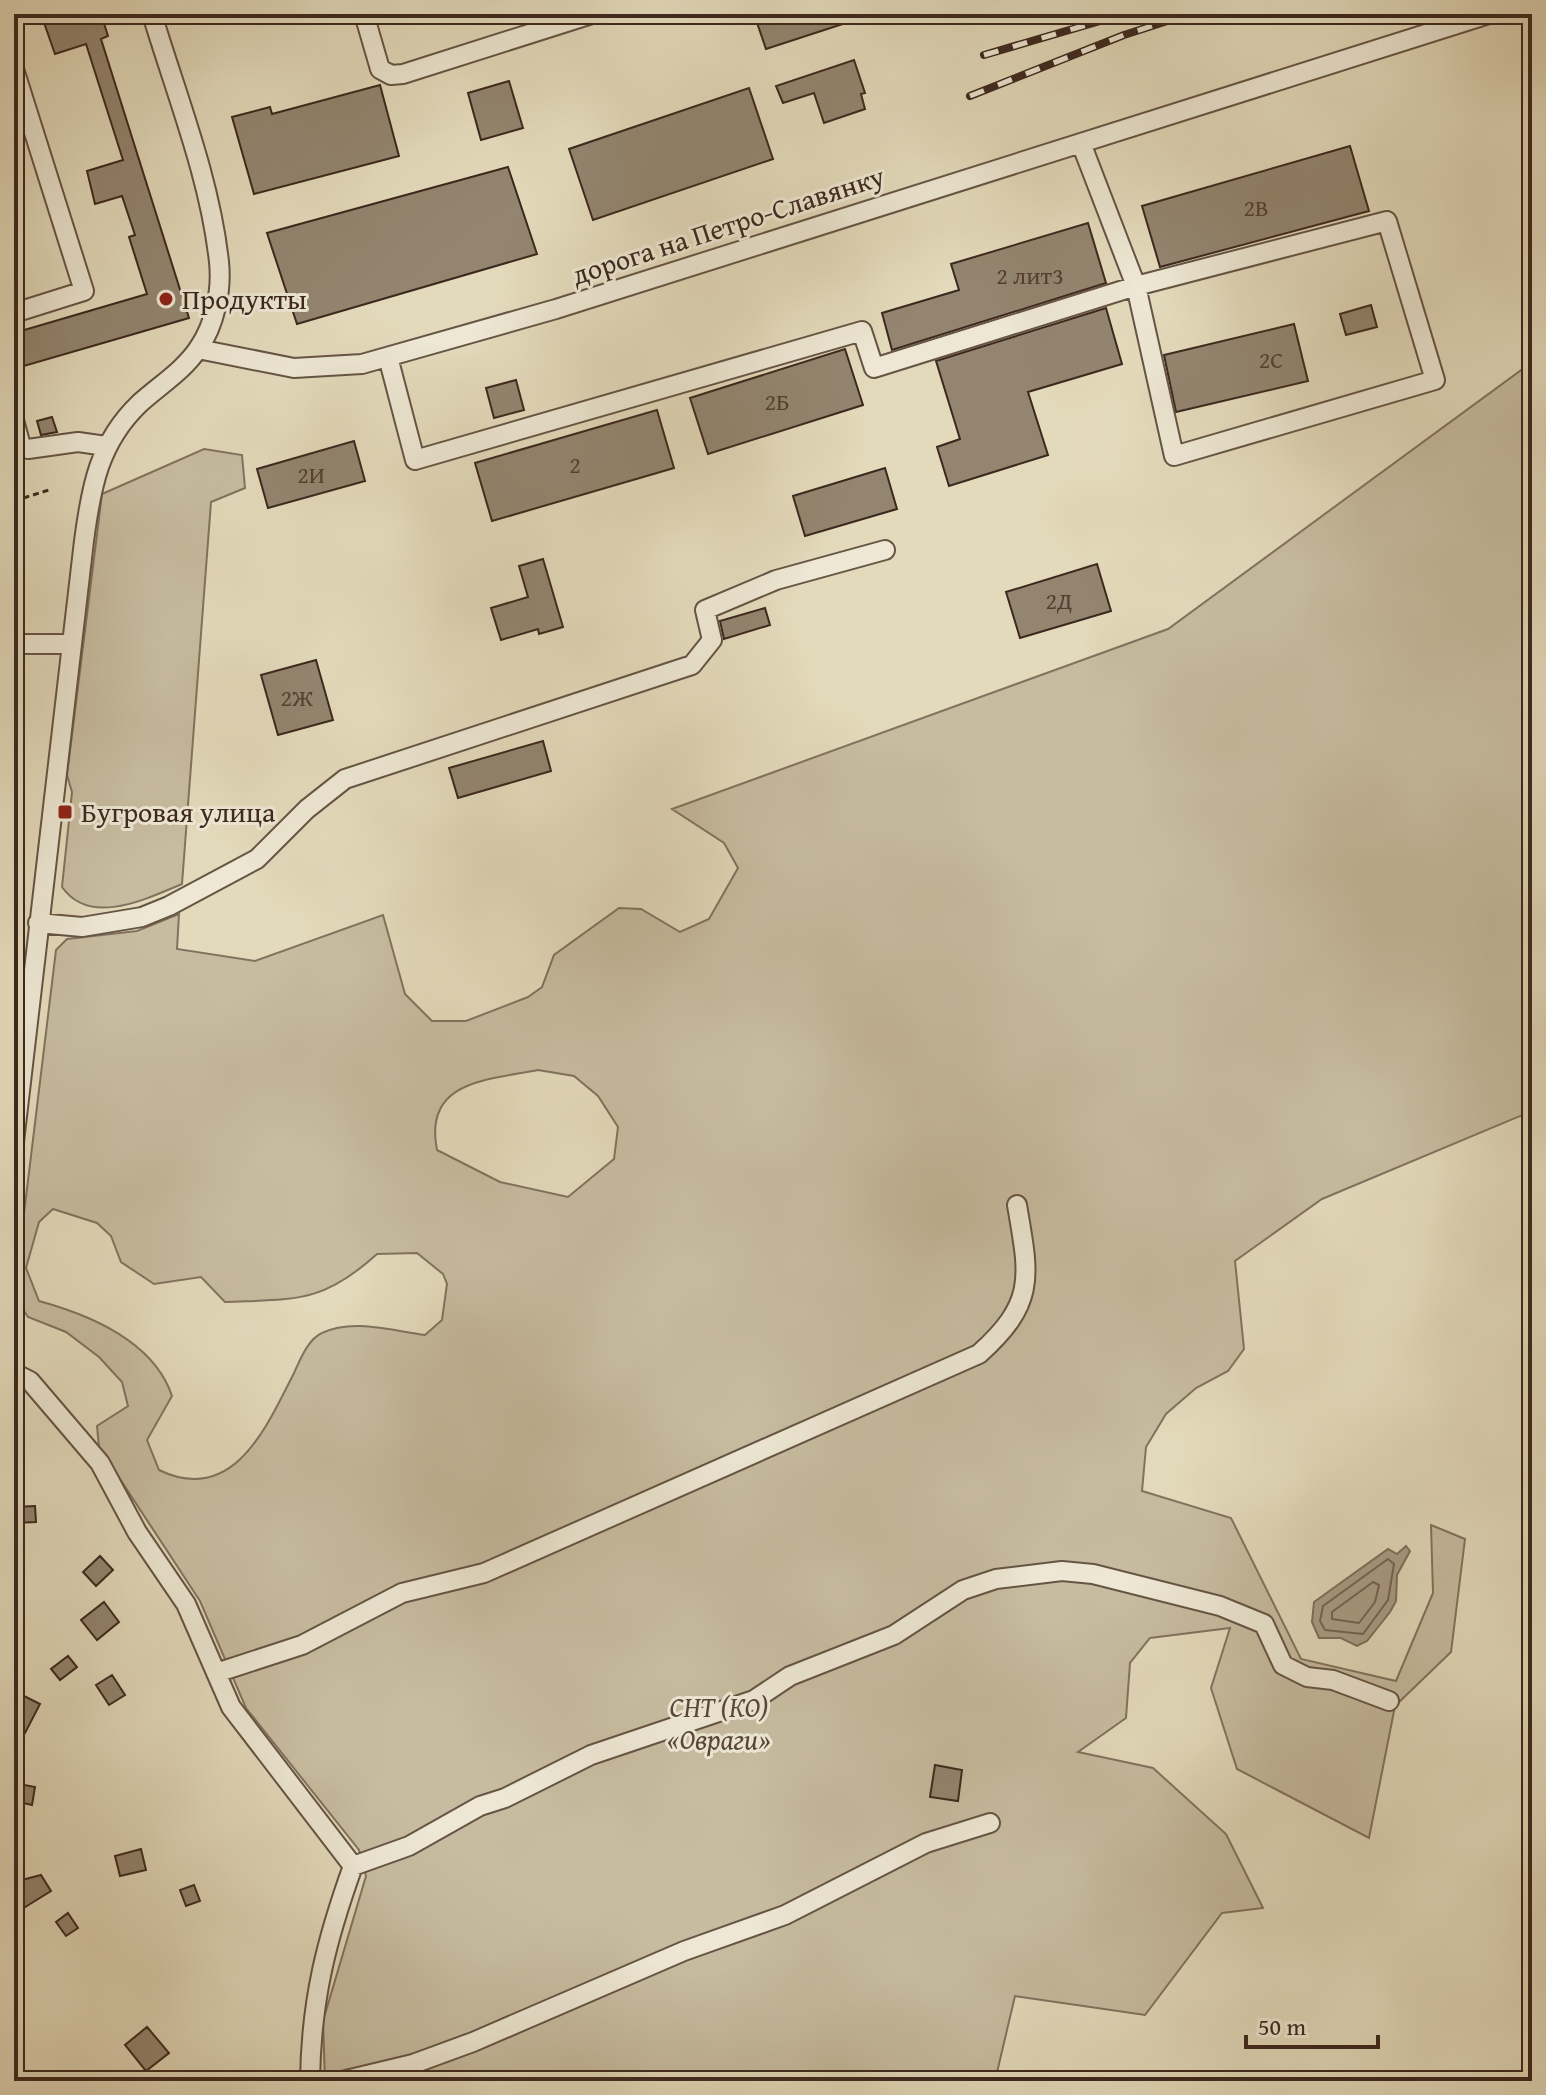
<svg xmlns="http://www.w3.org/2000/svg" width="1546" height="2095" font-family="'Gentium Book Plus',serif">
<style>
.green{fill:#c7bca0;stroke:#82725f;stroke-width:2;fill-rule:evenodd}
.water{fill:#aa9d86;stroke:#7e6e5c;stroke-width:2}
.lines{fill:none;stroke-linecap:round;stroke-linejoin:round}
.shore{stroke:#736252;stroke-width:2}
.building{fill:#938570;stroke:#3c281e;stroke-width:2}
.minor-casing{stroke:#665445;stroke-width:22}
.path{stroke:#3c281e;stroke-width:3;stroke-dasharray:6 4;stroke-linecap:butt}
.minor{stroke:#ede7d3;stroke-width:18}
.rail-casing{stroke:#3c281e;stroke-width:8}
.rail{stroke:#ede7d3;stroke-width:5;stroke-dasharray:15;stroke-linecap:butt}
.poi-dot{fill:#8f2418;stroke:#ede7d3;stroke-width:3}
.labels{text-anchor:middle;stroke-width:6;stroke-linejoin:round;paint-order:stroke}
.number-label{font-size:24px;fill:#523f32}
.street-label{font-size:28px;fill:#3c281e;stroke:#ede7d3}
.poi-label{font-size:28px;fill:#3c281e;stroke:#ede7d3;text-anchor:start}
.park-label{font-size:28px;font-style:italic;fill:#584638;stroke:#ede7d3}
</style>
<rect width="100%" height="100%" fill="#e3dabb"/>
<filter id="stains"><feTurbulence type="fractalNoise" baseFrequency=".0025" numOctaves="4"/><feColorMatrix values="0 0 0 0 .2 0 0 0 0 .09 0 0 0 0 .02 0 0 0 .5 -.17"/></filter>
<radialGradient id="worn" r=".72"><stop offset=".6" stop-color="#630" stop-opacity="0"/><stop offset="1" stop-color="#630" stop-opacity=".3"/></radialGradient>
<path class="green" d="M1532 362V1111L1322 1199 1235 1261 1244 1349 1228 1371 1196 1388 1166 1414 1146 1447 1142 1491 1231 1518 1301 1659 1396 1681 1433 1593 1431 1525 1465 1539 1451 1652 1395 1706 1369 1838 1237 1769 1211 1688 1230 1628 1150 1638 1130 1663 1126 1718 1078 1752 1153 1768 1226 1834 1263 1908 1222 1913 1145 2015 1015 1996 995 2081H325L323 2021 366 1876 359 1850 246 1708 200 1601 99 1447 97 1426 128 1406 122 1382 99 1357 66 1332 28 1317 14 1296 56 950 67 939 137 931 179 914 177 949 255 961 383 915 405 994 432 1021H466L528 997 542 987 554 955 619 908 641 909 680 932 709 919 738 868 724 843 672 809 1168 629ZM538 1070 574 1076 598 1096 618 1127 614 1159 568 1197 500 1182 437 1150C423 1080 488 1080 538 1070ZM53 1209 97 1223 111 1236 121 1262 154 1284 201 1277 225 1302C295 1299 322 1304 377 1254L417 1253 443 1274 447 1284 442 1320 425 1335C392 1331 353 1318 322 1333 308 1339 300 1360 294 1373 266 1428 233 1506 159 1470L147 1440 172 1396C154 1342 90 1315 39 1301L26 1268 39 1222Z
M204 449 242 455 245 488 211 502 182 884C146 899 90 927 62 887L72 792 67 775 102 494Z"/>
<path class="water" d="M1406 1546 1410 1551 1397 1575 1396 1601 1390 1612 1367 1641 1357 1646 1341 1638H1319L1312 1622 1314 1602 1388 1549 1397 1554Z"/>
<g class="lines">
<path class="shore" d="M1388 1559 1394 1564 1388 1600 1363 1634 1325 1630 1320 1621 1323 1606Z
M1373 1582 1379 1585 1375 1602 1359 1623 1332 1619V1612Z"/>
</g>
<path class="building" d="M41 14H101L108 36 101 39 189 318 17 368 14 333 147 294 129 237 135 235 122 196 95 204 87 171 123 160 86 44 55 54Z
M754 14H863L864 17 766 49Z
M854 60 865 93 861 94 865 109 824 123 814 93 783 103 776 86Z
M509 81 523 128 481 140 468 93Z
M380 85 399 156 254 194 232 117 270 107 272 114Z
M749 88 773 159 593 220 569 149Z
M1350 146 1369 211 1160 267 1142 206Z
M508 167 537 254 297 324 267 233Z
M1088 223 1106 283 892 350 882 313 959 290 951 264Z
M1371 305 1377 327 1346 335 1340 314Z
M1106 308 1122 364 1028 392 1048 455 949 486 937 447 960 439 936 361Z
M1294 324 1308 381 1176 412 1164 355Z
M845 349 863 405 708 454 690 398Z
M516 380 524 410 494 418 486 388Z
M657 410 674 468 492 521 475 463Z
M52 417 57 432 41 435 37 421Z
M354 441 365 481 268 508 257 469Z
M885 468 897 509 805 536 793 496Z
M543 559 563 627 539 634 538 629 501 640 491 608 528 597 519 566Z
M1097 564 1111 611 1020 638 1006 592Z
M765 608 770 625 724 639 720 621Z
M316 660 333 720 278 735 261 675Z
M543 741 551 771 458 798 449 768Z
M35 1506 36 1522 14 1523V1507Z
M100 1556 113 1570 96 1586 83 1572Z
M104 1602 119 1622 97 1640 81 1620Z
M68 1656 77 1667 60 1680 51 1669Z
M112 1675 125 1695 109 1705 96 1685Z
M14 1691 40 1704 25 1733 14 1728Z
M935 1765 962 1770 958 1801 930 1797Z
M14 1783 35 1787 32 1805 14 1801Z
M141 1849 146 1870 120 1876 115 1856Z
M41 1875 51 1891 14 1914V1882Z
M194 1885 200 1901 186 1906 180 1890Z
M68 1913 78 1928 66 1936 56 1922Z
M147 2027 169 2053 146 2071 125 2045Z"/>
<g class="lines">
<defs>
<path id="minor" d="M364 14 380 69 391 75 403 74 592 14
M14 69 84 291 14 313
M198 349 294 368 362 364 556 309 1489 14
M388 357 415 460 862 331 874 368 1136 286 1387 221 1435 380 1174 456 1136 286 1081 143
M14 420 21 446
M14 444 28 449 78 442 106 446
M14 644H72
M38 923 82 927 142 917 169 906 257 859 307 809 345 779 692 665 712 640 705 610 776 580 885 550
M14 1142 84 541C91 487 99 442 140 403 160 385 183 371 198 349 215 325 222 290 219 262 210 178 176 94 152 14
M14 1373 30 1381 100 1463 137 1532 186 1604 231 1707 353 1866C326 1941 311 2001 310 2081
M216 1673 302 1645 402 1593 484 1573 979 1354C1037 1302 1029 1276 1017 1205
M353 1866 409 1846 480 1806 505 1798 591 1755 754 1700 790 1676 894 1635 963 1590 996 1579 1062 1571 1093 1574 1220 1606 1264 1624 1283 1665 1307 1677 1333 1680 1389 1701
M342 2081 413 2064 473 2042 684 1951 785 1915 926 1843 990 1823"/>
</defs>
<use href="#minor" class="minor-casing"/>
<path class="path" d="M14 501 52 489"/>
<use href="#minor" class="minor"/>
<defs>
<path id="rail" d="M984 55 1124 14
M970 96 1124 35 1189 14"/>
</defs>
<use href="#rail" class="rail-casing"/>
<use href="#rail" class="rail"/>
</g>
<g class="poi-dot">
<circle cx="166" cy="299" r="8"/>
<rect x="57" y="804" width="16" height="16" rx="4"/>
</g>
<g class="labels">
<g class="number-label">
<text x="1256" y="216">2В</text>
<text x="1030" y="284">2 лит3</text>
<text x="1271" y="368">2С</text>
<text x="777" y="410">2Б</text>
<text x="575" y="473">2</text>
<text x="311" y="483">2И</text>
<text x="1059" y="609">2Д</text>
<text x="297" y="706">2Ж</text>
</g>
<g class="street-label">
<text transform="translate(728 225) rotate(-18)" y="10">дорога на Петро-Славянку</text>
</g>
<g class="poi-label">
<text x="182" y="309">Продукты</text>
<text x="81" y="822">Бугровая улица</text>
</g>
<g class="park-label">
<text x="719" y="1717">СНТ (КО)<tspan x="719" dy="32">«Овраги»</tspan></text>
</g>
</g>
<rect width="1546" height="2095" fill="none" stroke="#e3dabb" stroke-width="48"/>
<rect x="16" y="16" width="1514" height="2063" fill="none" stroke="#3c281e" stroke-width="4"/>
<rect x="24" y="24" width="1498" height="2047" fill="none" stroke="#3c281e" stroke-width="2"/>
<path d="M1246 2035v12h132v-12" fill="none" stroke="#3c281e" stroke-width="4"/>
<text x="1258" y="2035" font-size="24" fill="#3c281e" stroke="#ede7d3" stroke-width="6" paint-order="stroke">50 m</text>
<rect width="100%" height="100%" filter="url(#stains)"/>
<rect width="100%" height="100%" fill="url(#worn)"/>
</svg>
